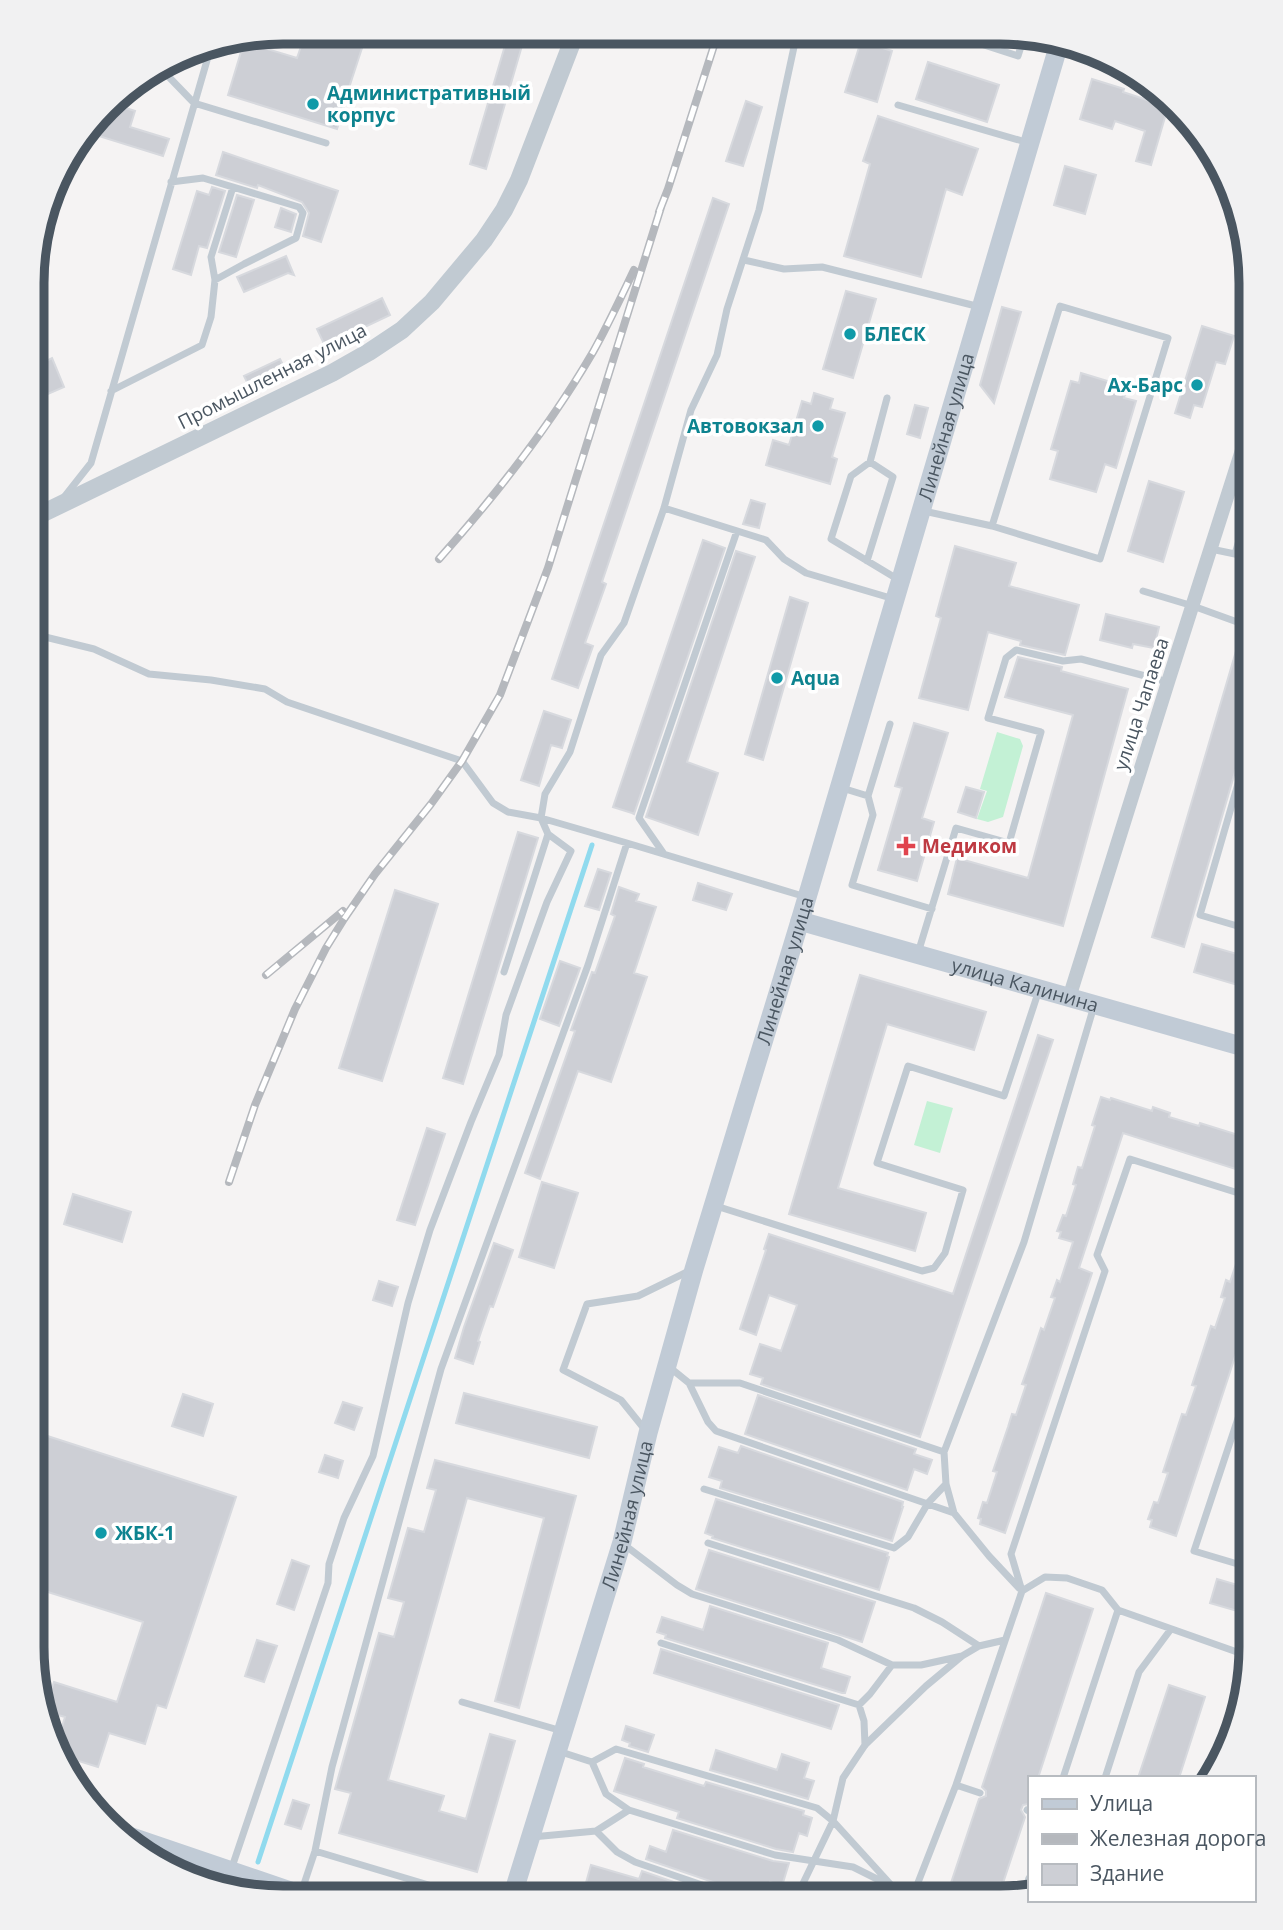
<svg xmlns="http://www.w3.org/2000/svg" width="1283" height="1930" font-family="'Open Sans',sans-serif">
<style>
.green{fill:#c3f1d5}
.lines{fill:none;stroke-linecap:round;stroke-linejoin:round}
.stream{stroke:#90daee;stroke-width:5}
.building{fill:#cdcfd5;stroke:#d7d9de;stroke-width:2}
.service{stroke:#c1cad2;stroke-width:7}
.minor{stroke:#c1cad2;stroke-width:14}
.tertiary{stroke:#c1cad2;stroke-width:18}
.secondary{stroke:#c1cbd6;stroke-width:19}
.rail-casing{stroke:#b5b8bd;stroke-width:8}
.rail{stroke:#fff;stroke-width:5;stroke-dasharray:16;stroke-linecap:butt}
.culture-dot{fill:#0f9aa8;stroke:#fff;stroke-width:2.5}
.health-dot{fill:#e0444e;stroke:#fff;stroke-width:2.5}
.labels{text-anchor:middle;stroke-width:7;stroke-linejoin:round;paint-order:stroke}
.culture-label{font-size:19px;font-weight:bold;fill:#0d838f;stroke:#fff;text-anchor:start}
.street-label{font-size:19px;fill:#4a5661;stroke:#fff}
.health-label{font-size:19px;font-weight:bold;fill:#be3a42;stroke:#fff;text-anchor:start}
.rim{fill:none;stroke:#4a5661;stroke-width:9}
</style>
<rect width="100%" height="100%" fill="#f5f3f3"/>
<path class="green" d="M997 732 1020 739 1023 746 1003 817 988 822 977 819 987 791 980 789Z
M927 1101 953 1108 940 1153 914 1145Z"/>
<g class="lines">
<path class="stream" d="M258 1862 592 845"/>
</g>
<path class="building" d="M306 32H333L364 42 346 97H347L337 129 228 95 244 42 297 58Z
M509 32H526L486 169 470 164Z
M861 41 892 51 877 102 845 92Z
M928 62 999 85 987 122 916 99Z
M1092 79 1124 89 1123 92 1168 107 1151 165 1136 161 1145 131 1115 121 1112 129 1080 119Z
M746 101 762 107 743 166 726 161Z
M110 103 135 111 130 127 169 139 163 156 86 132Z
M878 116 978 149 962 195 946 189 921 277 844 256 870 164 863 161Z
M223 152 338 191 321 242 303 236 309 213 302 202 258 185 257 188 216 175Z
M1065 166 1096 175 1085 214 1054 205Z
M212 187 225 191 207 248 199 246 191 275 173 269 197 191 209 195Z
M237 195 254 200 236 257 219 252Z
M713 198 729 204 602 582 606 584 585 643 593 646 578 688 552 679Z
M281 208 296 214 291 232 275 227Z
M286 256 294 275 288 273 244 292 237 277Z
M846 291 876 299 853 378 823 369Z
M382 298 390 315 325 346 317 329Z
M1002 307 1021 312 994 403 980 385Z
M1202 326 1234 336 1225 364 1216 362 1202 407 1194 405 1190 418 1175 413Z
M52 358 64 387 41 397 33 380 34 367Z
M280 359 288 375 252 392 244 376Z
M1081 373 1127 387 1124 398 1136 401 1116 468 1105 464 1096 492 1050 479 1058 451 1051 449 1071 381 1079 383Z
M814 393 833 399 830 409 845 413 832 457 837 459 830 484 766 465 773 440 789 445 802 401 811 404Z
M915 405 928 408 920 438 907 434Z
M1149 481 1184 492 1163 562 1128 551Z
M751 500 765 504 759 528 743 524Z
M703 540 725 548 634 814 632 813 613 807Z
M955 546 1016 563 1009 586 1079 605 1065 655 1020 645 1021 641 988 632 968 710 919 698 941 618 936 616Z
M736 551 755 557 687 762 718 773 698 835 646 817Z
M790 597 808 603 763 760 745 754Z
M1106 614 1159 627 1154 648 1133 644 1132 648 1100 640Z
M1239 641 1251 644V717L1184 947 1152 937Z
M1018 657 1062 667 1061 671 1128 689 1063 926 948 894 957 858 1028 878 1073 715 1005 697Z
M544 711 571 720 562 748 551 745 539 786 521 780Z
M914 723 948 733 922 818 934 822 917 881 878 870 902 788 895 786Z
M966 787 984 792 976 818 958 812Z
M518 832 538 838 463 1084 443 1078Z
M598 869 611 873 599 910 585 906Z
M698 883 732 894 726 910 693 900Z
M619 887 639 894 636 901 656 907 634 973 647 977 611 1082 578 1071 540 1179 525 1173 575 1031 571 1030 592 972 595 973 615 916 611 914Z
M395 890 438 904 382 1081 339 1068Z
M1202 944 1251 958V989L1194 972Z
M560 961 580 968 559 1026 540 1019Z
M860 975 986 1012 974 1050 887 1024 838 1188 926 1213 915 1251 789 1214Z
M1038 1035 1053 1040 920 1437 761 1384 763 1378 750 1374 760 1344 781 1351 797 1305 769 1295 756 1335 740 1329 766 1250 764 1249 769 1234 953 1294Z
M1101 1097 1110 1100 1111 1098 1152 1111 1153 1107 1170 1113 1169 1117 1199 1126 1200 1123 1251 1139V1174L1123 1133 1079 1268 1092 1273 1005 1533 980 1524 981 1519 978 1518 983 1502 987 1503 997 1472 993 1471 1008 1427 1012 1414 1016 1415 1026 1385 1022 1384 1028 1367 1041 1328 1044 1330 1055 1298 1051 1297 1057 1280 1060 1282 1073 1242 1059 1238 1061 1232 1057 1231 1063 1215 1066 1216 1076 1185 1073 1184 1078 1167 1082 1168 1095 1126 1092 1125Z
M427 1128 445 1134 415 1225 397 1220Z
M542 1182 578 1193 554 1268 519 1257Z
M73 1194 131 1212 122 1242 64 1224Z
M494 1243 513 1250 493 1307 490 1306 478 1341 480 1342 473 1364 455 1358 464 1327Z
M1236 1264 1251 1269V1308L1176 1536 1150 1527 1152 1520 1148 1519 1154 1502 1158 1503 1168 1473 1163 1472 1182 1414 1186 1415 1196 1386 1192 1385 1211 1326 1215 1328 1225 1298 1221 1297 1226 1280 1230 1282Z
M379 1281 398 1287 392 1306 373 1300Z
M464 1393 597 1427 589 1458 456 1423Z
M183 1394 213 1404 203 1436 172 1426Z
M758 1395 916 1449 914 1454 932 1460 927 1474 914 1469 907 1490 745 1434Z
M343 1402 362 1408 354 1430 335 1423Z
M32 1431 236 1497 166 1708 157 1705 145 1744 109 1733 98 1767 59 1755 55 1749 65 1717 44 1711 54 1682 117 1702 143 1622 32 1587Z
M741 1446 903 1502 902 1507H903L892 1541 720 1488 722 1481 709 1477 719 1447 738 1453Z
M325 1455 343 1461 338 1478 319 1472Z
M435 1460 576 1496 519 1708 495 1701 544 1518 467 1498 388 1780 444 1796 439 1811 466 1819 490 1734 515 1741 477 1872 339 1833 351 1793 335 1789 379 1633 394 1637 404 1602 388 1598 408 1528 424 1532 436 1490 427 1488Z
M716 1499 888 1553 887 1556 889 1557 879 1590 712 1538 713 1536 705 1533Z
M709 1550 875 1602 862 1642 696 1589Z
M292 1560 309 1566 294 1610 277 1604Z
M1217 1579 1251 1589V1615L1210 1603Z
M1046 1593 1093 1609 1038 1778H1029V1804L1023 1805 1021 1810 1025 1817 998 1898H946L979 1799 986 1796V1791L982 1787Z
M710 1606 828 1643 821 1668 850 1677 845 1693H842L665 1638 666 1635 657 1632 662 1617 703 1630Z
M257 1640 277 1646 264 1682 245 1676Z
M661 1649 839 1705 831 1729 654 1673Z
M1169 1685 1205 1697 1179 1778H1138Z
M626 1726 654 1735 648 1752 629 1746 630 1743 622 1740Z
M716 1750 777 1770 782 1754 809 1763 804 1778 814 1781 808 1799 710 1770Z
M625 1758 644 1764 643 1767 704 1786 706 1782 804 1811 803 1815 812 1818 807 1836 799 1833 793 1852 776 1849 677 1818 679 1812 614 1791Z
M293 1800 309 1805 301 1829 285 1824Z
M673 1830 773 1861 789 1863 782 1886 770 1882 765 1898H746L742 1892 646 1859 650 1846 666 1852Z
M591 1865 639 1879 642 1871 720 1898 582 1897Z"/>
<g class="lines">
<path class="service" d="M947 33 1018 56 1025 34
M155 72 166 74 194 103 326 143
M898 105 1029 143
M171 182 203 178 299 207 303 213 296 238 244 264 215 280
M744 260 784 269 822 267 980 307
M111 391 202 345 211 317 215 280 211 257 233 187
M887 398 870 462 851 476 831 539 899 580
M1239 462 1251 477
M65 496 91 463 212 43
M664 508 766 540 784 559 806 573 894 599
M924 511 992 526 1100 559 1168 338 1060 306 992 526
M1211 549 1235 554 1251 500
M1235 554 1251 557
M867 561 893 477 870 462
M1143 591 1193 606 1251 627
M33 634 94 649 149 674 211 680 265 689 287 702 462 761 493 803 508 812 541 818 627 843 806 897
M890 724 868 796 873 815 852 885 932 909
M842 788 868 796
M664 854 639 818 737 531
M1251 930 1200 915 1251 739
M918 953 956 828 1009 843 1041 732 988 718 1006 658 1016 650 1063 661 1081 659 1168 682
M504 972 548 834
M716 1206 922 1271 934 1268 945 1253 963 1190 877 1163 908 1066 1004 1096 1039 990
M668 1366 689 1383H740L944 1452
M689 1383 708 1422 716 1431 954 1513
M646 1431 621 1400 563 1370 587 1304 638 1296 691 1270
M704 1489 894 1548 908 1537 928 1503 946 1484
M622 1543 677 1585 692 1594 838 1640 892 1665H921L962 1656
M708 1543 914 1608 942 1622 979 1646
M1251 1568 1194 1551 1251 1379
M1019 1588 989 1556 954 1513 946 1484 944 1452 1024 1242 1094 1006
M1022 1591 1045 1577 1067 1578 1102 1590 1118 1610 1237 1652 1244 1662 1247 1675
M661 1643 859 1705 870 1694 892 1665
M1237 1652 1251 1653
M462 1702 562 1731
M859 1705 864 1721 865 1745
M558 1751 592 1762 616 1749 817 1808 833 1821 893 1887 913 1894
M592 1762 606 1794 629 1810
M1063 1778 1118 1610
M1105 1778 1139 1672 1171 1629
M956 1785 980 1793
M1027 1810 1029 1811
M596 1831 617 1852 635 1862 740 1898
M532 1837 596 1831 629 1810 775 1855 853 1867 893 1887 877 1898
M315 1851 432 1886
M231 1870 328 1583 329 1564 344 1518 373 1456 408 1303 430 1230 471 1122 499 1055 506 1015 547 902 571 851 548 834 541 818 545 794 570 752 601 655 624 623 664 508 691 410 717 355 727 309 759 210 797 33
M301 1893 315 1851 332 1767 441 1369 588 965 627 843
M1024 1894 1029 1878
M796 1898 833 1821 843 1778 865 1745 926 1686 962 1656 979 1646 1005 1640
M912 1898 956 1785 1022 1591 1011 1554 1105 1271 1097 1255 1130 1159 1251 1197"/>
<path class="minor" d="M1069 998 1168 682 1251 422"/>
<path class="tertiary" d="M33 518 332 373 369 352 402 330 432 302 484 240 504 210 519 180 576 32"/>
<g class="secondary">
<path id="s1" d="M800 921 1251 1049"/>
<path d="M120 1833 308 1897"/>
<path id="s2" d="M512 1897 622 1542 648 1433 694 1269 800 921 1059 44"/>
</g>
<defs>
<path id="rail" d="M659 212 668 189 718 33
M439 559C496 495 550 426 593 352 608 325 621 297 634 270
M266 975 343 911
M229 1182 255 1105 295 1009 326 948 344 919 375 874 431 804 462 761 500 695 548 568 662 204"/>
</defs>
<use href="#rail" class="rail-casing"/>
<use href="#rail" class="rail"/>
</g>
<g class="culture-dot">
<circle cx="313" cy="104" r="7"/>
<circle cx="850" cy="334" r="7"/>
<circle cx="1197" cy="385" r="7"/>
<circle cx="818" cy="426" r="7"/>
<circle cx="777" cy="678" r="7"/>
<circle cx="101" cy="1533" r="7"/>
</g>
<path class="health-dot" d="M902.5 835.5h7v7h7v7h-7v7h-7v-7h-7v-7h7z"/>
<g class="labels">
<g class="culture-label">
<text x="327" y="100">Административный<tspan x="327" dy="22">корпус</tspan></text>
<text x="864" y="341">БЛЕСК</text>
<text x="1183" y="392" text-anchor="end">Ах-Барс</text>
<text x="804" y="433" text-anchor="end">Автовокзал</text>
<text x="791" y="685">Aqua</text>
<text x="115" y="1540">ЖБК-1</text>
</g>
<g class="street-label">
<text transform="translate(272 376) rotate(-27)" y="7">Промышленная улица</text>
<text dy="7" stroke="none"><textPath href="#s2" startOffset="1533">Линейная улица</textPath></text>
<text transform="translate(1141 704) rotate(-72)" y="7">улица Чапаева</text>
<text dy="7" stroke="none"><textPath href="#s2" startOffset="966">Линейная улица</textPath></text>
<text dy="7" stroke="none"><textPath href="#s1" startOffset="234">улица Калинина</textPath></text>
<text dy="7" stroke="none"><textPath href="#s2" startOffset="399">Линейная улица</textPath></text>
</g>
<g class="health-label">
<text x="922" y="853">Медиком</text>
</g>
</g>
<path d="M0 0H1283V1930H0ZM283 44H1000A239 239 0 0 1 1239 283V1647A239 239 0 0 1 1000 1886H283A239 239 0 0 1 44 1647V283A239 239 0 0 1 283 44Z" fill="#f1f1f2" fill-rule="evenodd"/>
<path class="rim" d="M283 44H1000A239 239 0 0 1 1239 283V1647A239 239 0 0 1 1000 1886H283A239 239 0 0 1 44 1647V283A239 239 0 0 1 283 44Z"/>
<rect x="1028" y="1776" width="228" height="126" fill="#ffffff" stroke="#b7bbc0" stroke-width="2"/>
<rect x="1042" y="1799" width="35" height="10" fill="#c1cbd6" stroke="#b7bbc0" stroke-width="2"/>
<text x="1090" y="1811" font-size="21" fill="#4a5661">Улица</text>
<rect x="1042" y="1834" width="35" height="10" fill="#b5b8bd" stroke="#b7bbc0" stroke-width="2"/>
<text x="1090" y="1846" font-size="21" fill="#4a5661">Железная дорога</text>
<rect x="1042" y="1864" width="35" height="21" fill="#cdcfd5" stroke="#b7bbc0" stroke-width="2"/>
<text x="1090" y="1881" font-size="21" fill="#4a5661">Здание</text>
</svg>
